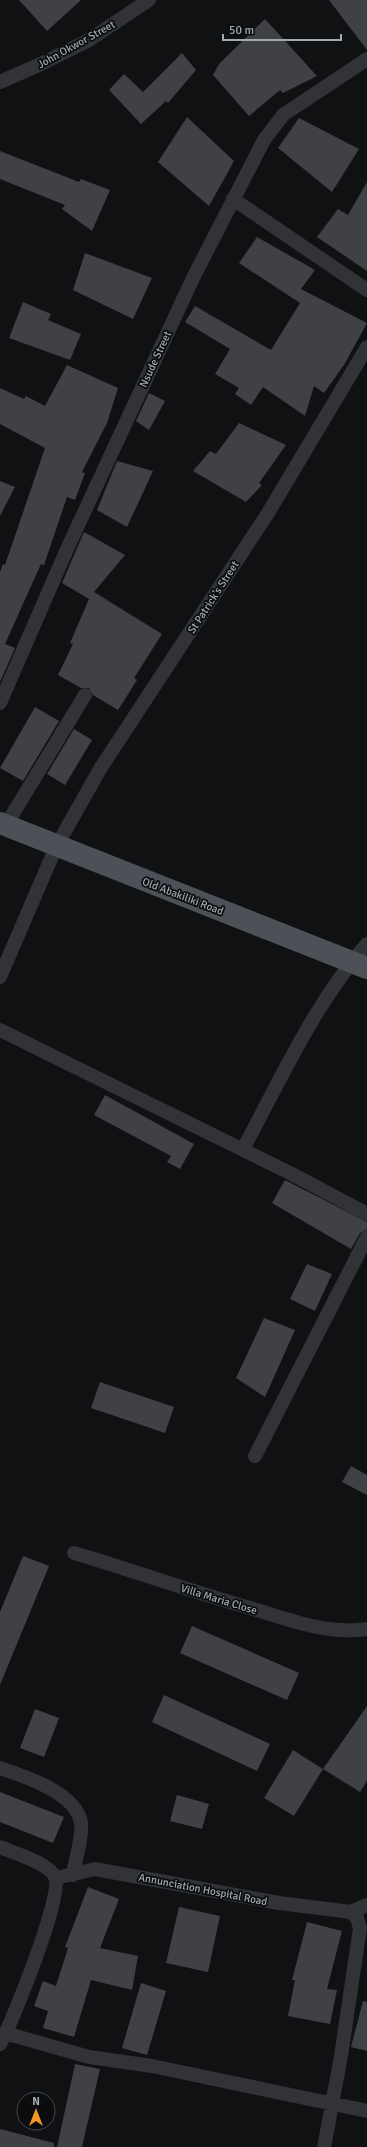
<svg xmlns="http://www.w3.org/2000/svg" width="367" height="2147" font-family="Signika,sans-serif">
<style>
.building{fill:#3f4145}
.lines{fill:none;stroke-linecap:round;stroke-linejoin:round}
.street{stroke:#313337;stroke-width:14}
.primary{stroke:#4d5056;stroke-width:22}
.labels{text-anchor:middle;stroke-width:3.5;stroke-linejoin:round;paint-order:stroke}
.street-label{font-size:11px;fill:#a1a9b3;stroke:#0b0c0d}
</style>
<rect width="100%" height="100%" fill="#101112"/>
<path class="building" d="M19 0H81L47 31Z
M329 0H367V50Z
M265 19 317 76 283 93 280 90 249 116 213 75 219 64Z
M182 53 196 70 168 103 166 101 141 124 109 90 124 74 143 92Z
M187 117 234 161 209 206 158 162Z
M299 118 359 149 332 192 278 148Z
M0 151 79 182 81 179 110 190 92 231 62 209 65 205 0 179Z
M367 182V271L317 237 338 209 348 215Z
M257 237 315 270 301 289 367 323 344 365 324 393 314 386 305 416 263 387 251 405 235 394 239 388 215 374 230 349 185 322 195 306 271 350 300 303 239 263Z
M85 253 152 278 133 319 73 290Z
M23 302 51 314 48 320 81 334 70 360 9 338Z
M67 365 118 388 107 423 82 472 85 473 75 500 67 497 44 565 41 564 5 644 15 648 0 682V572L3 564 5 565 45 448 0 424V388L24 399 26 396 45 406Z
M149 393 165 401 149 430 136 421Z
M239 423 286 445 259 483 262 485 246 502 193 471 210 451 216 454Z
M117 461 153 471 127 527 97 510Z
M0 481 15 487 0 516Z
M84 532 125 555 94 592 162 634 134 678 137 680 118 710 93 695 89 688H81L58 675 73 644 70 643 89 599 62 583Z
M35 707 59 721 23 781 0 768Z
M74 729 92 740 65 785 47 774Z
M105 1095 194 1144 180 1169 167 1162 171 1156 94 1115Z
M285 1180 367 1222V1229L360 1233 351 1249 272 1203Z
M307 1264 332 1274 315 1311 290 1299Z
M264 1318 295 1330 265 1397 236 1378Z
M100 1382 174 1407 165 1433 91 1408Z
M351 1466 367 1475V1495L342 1482Z
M23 1556 49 1566 0 1685V1612Z
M192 1626 299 1673 287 1700 180 1653Z
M164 1695 270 1744 257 1771 152 1722Z
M367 1706V1781L360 1792 323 1769Z
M35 1709 59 1718 44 1757 20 1748Z
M293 1750 323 1769 294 1816 264 1798Z
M0 1792 64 1817 53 1843 0 1822Z
M177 1795 209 1804 202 1829 170 1821Z
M88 1887 119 1899 100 1948 138 1956 132 1990 91 1980 74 2037 43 2028 48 2011 34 2006 43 1981 56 1986 68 1948 65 1947Z
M179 1907 220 1916 208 1972 166 1963Z
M307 1922 342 1931 327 1989 337 1990 330 2024 288 2016 295 1980H292Z
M141 1983 166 1991 147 2055 122 2048Z
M363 2001 367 2002V2051L351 2047Z
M75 2064 100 2069 82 2147H57Z
M0 2129 54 2143V2147H0Z"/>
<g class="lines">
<path class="street" d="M0 82 43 63 89 40 149 0
M233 199 367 290
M0 703 68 547 193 278 264 140 283 115 367 59
M6 825 85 695
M0 977 56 847 100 769 268 513 367 347
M0 1030 292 1174 367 1214
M243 1149C280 1081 315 1002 367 944
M255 1456 367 1237
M74 1553C135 1571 195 1593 257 1610 292 1621 330 1635 367 1629
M0 1768C24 1776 77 1793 81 1823 83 1840 75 1858 73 1875
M0 1847C14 1853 49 1863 55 1877 64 1894 12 2023 0 2044
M56 1878 95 1869 279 1903 351 1912 367 1905
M5 2033 89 2057 152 2066 367 2111
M324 2147 341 2056 360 1928 357 1918 351 1912"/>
<path class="primary" d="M0 823 367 968"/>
</g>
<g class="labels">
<g class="street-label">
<text transform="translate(76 44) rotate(-29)" y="4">John Okwor Street</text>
<text transform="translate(155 359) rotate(-65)" y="4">Nsude Street</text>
<text transform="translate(213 597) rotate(-57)" y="4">St Patrick's Street</text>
<text transform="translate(183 896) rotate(21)" y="4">Old Abakiliki Road</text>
<text transform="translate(219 1599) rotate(17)" y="4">Villa Maria Close</text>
<text transform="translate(203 1889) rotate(11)" y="4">Annunciation Hospital Road</text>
</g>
</g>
<g transform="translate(36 2111)"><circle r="19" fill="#0b0c0d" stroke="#474b4f"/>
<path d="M0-3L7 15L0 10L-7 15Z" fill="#f39527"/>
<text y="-6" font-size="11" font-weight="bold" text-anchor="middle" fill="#a1a9b3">N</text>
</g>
<path d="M223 34v6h118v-6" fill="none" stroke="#a1a9b3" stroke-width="2"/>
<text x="229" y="34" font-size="12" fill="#a1a9b3" stroke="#0b0c0d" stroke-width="3" paint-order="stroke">50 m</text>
</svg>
